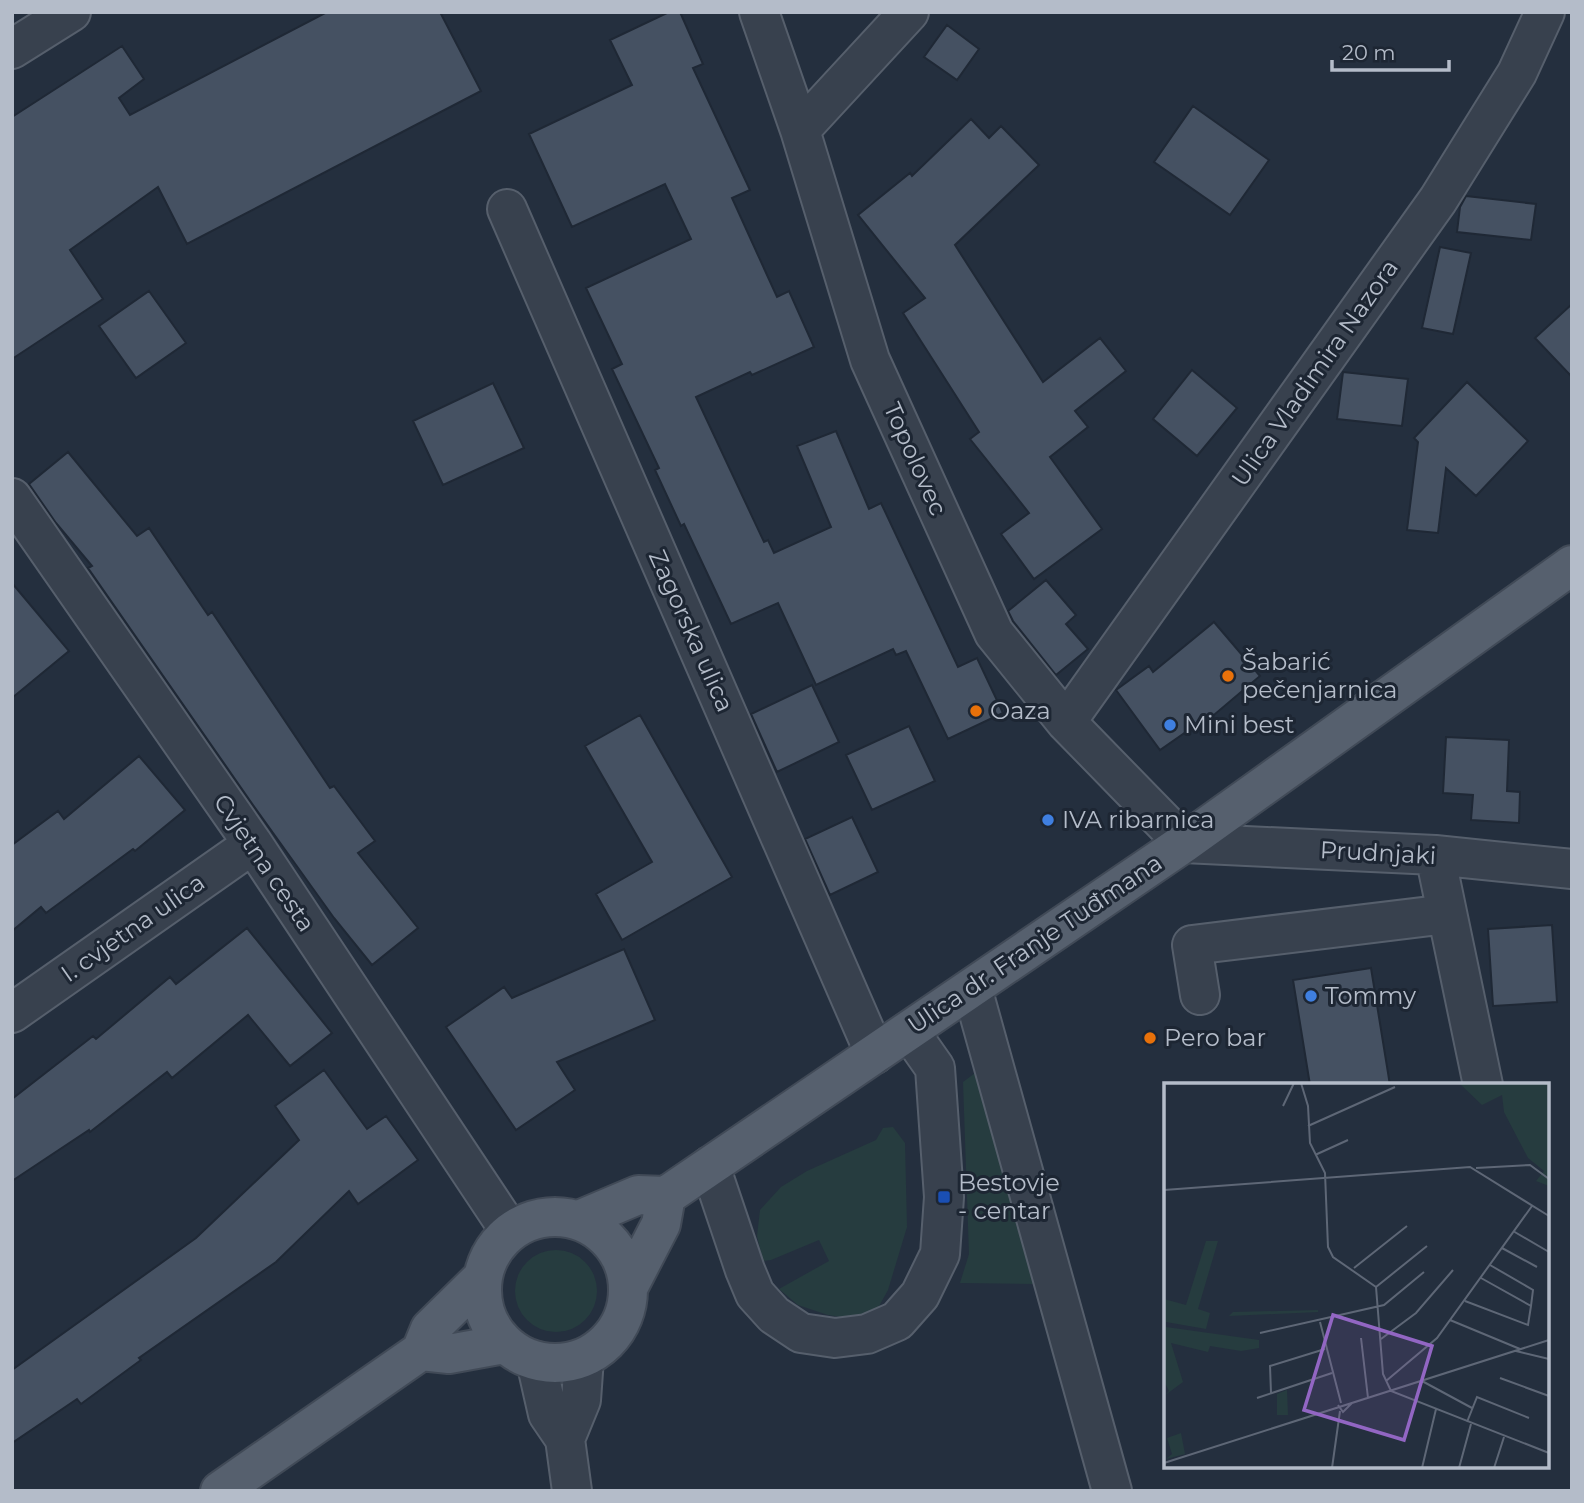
<svg xmlns="http://www.w3.org/2000/svg" width="1584" height="1503" font-family="Montserrat,sans-serif">
<style>
.green{fill:#263c3f}
.building{fill:#455162;stroke:#1f2835;stroke-width:2}
.lines{fill:none;stroke-linecap:round;stroke-linejoin:round}
.minor-casing{stroke:#565f6c;stroke-width:42}
.major-casing{stroke:#414a57;stroke-width:42}
.minor{stroke:#38414e;stroke-width:38}
.major{stroke:#56606e;stroke-width:38}
.food-dot{fill:#e8710a;stroke:#1d2633;stroke-width:2.5}
.shop-dot{fill:#3f7fe0;stroke:#1d2633;stroke-width:2.5}
.transit-dot{fill:#1a4fb4;stroke:#1d2633;stroke-width:2.5}
.labels{text-anchor:middle;stroke-width:6;stroke-linejoin:round;paint-order:stroke}
.street-label{font-size:24px;fill:#b4bcc9;stroke:#1d2633}
.poi-label{font-size:24px;fill:#b4bcc9;stroke:#1d2633;text-anchor:start}
.inset-road{fill:none;stroke:#5e6776;stroke-width:2}
.view{fill:#9266c3;fill-opacity:0.15;stroke:#9266c3;stroke-width:3.5}
.inset-edge{fill:none;stroke:#b4bcc9;stroke-width:3.5}
</style>
<rect width="100%" height="100%" fill="#242f3e"/>
<path class="green" d="M975 1073 1034 1284 960 1283 969 1254 963 1082Z
M893 1127 905 1143 907 1227 888 1290 878 1308 853 1319 828 1315 798 1305 779 1289 829 1261 819 1240 771 1260 763 1261 757 1236 760 1210 781 1187 807 1171 876 1140 883 1128Z
M515 1291a41 41 0 1 1 82 0a41 41 0 1 1-82 0Z"/>
<path class="building" d="M327 12H440L481 91 187 244 158 187 70 250 103 299 12 359V117L122 46 144 79 119 98 130 115Z
M669 12H680L703 64 693 68 750 190 732 198 777 297 789 291 814 347 752 375 750 372 696 397 764 542 768 540 774 553 831 527 797 446 836 431 869 509 881 503 958 667 977 658 1003 713 948 739 906 651 896 655 893 649 816 685 778 603 731 624 684 524 681 526 655 470 659 468 612 369 622 364 586 288 691 239 665 184 572 227 529 134 632 85 610 40Z
M947 25 979 49 957 80 924 57Z
M1193 106 1269 160 1230 215 1154 162Z
M971 119 989 138 1001 126 1039 165 955 245 1043 382 1100 338 1126 371 1075 411 1088 427 1050 457 1102 529 1034 579 1001 534 1029 513 970 439 979 432 903 313 925 298 858 215 910 173 912 176Z
M1466 196 1536 204 1531 240 1457 232 1460 207Z
M1440 247 1471 253 1453 334 1422 328Z
M149 291 186 343 136 378 99 326Z
M1572 304V377L1535 338Z
M1192 370 1237 408 1197 456 1153 419Z
M1343 372 1408 379 1402 426 1337 419Z
M1467 382 1528 441 1476 496 1446 468 1438 533 1407 530 1418 442 1414 438Z
M493 383 524 448 443 485 413 421Z
M68 452 137 536 149 528 208 615 212 612 330 788 334 786 375 841 358 853 418 928 372 965 334 918 253 805 88 568 92 566 56 523 29 484Z
M1046 580 1076 615 1066 624 1088 649 1056 675 1013 621 1008 611Z
M12 583 69 651 12 698Z
M1214 622 1260 676 1208 720 1206 718 1160 750 1116 690 1149 666 1153 672Z
M812 685 839 742 777 772 751 714Z
M640 715 732 877 622 940 596 894 652 862 585 746Z
M909 726 935 781 872 810 846 755Z
M1446 737 1509 740 1507 791 1520 792 1519 823 1471 820 1473 795 1443 793Z
M139 756 185 810 135 851 133 849 46 913 41 907 12 931V845L58 811 64 819Z
M852 817 878 872 830 895 805 839Z
M1552 925 1557 1002 1493 1006 1488 929Z
M247 928 332 1033 290 1066 248 1015 172 1078 167 1072 90 1132 89 1130 12 1181V1099L93 1036 96 1039 170 977 176 984Z
M624 949 655 1020 557 1062 575 1090 516 1130 446 1027 504 987 512 998Z
M1371 968 1390 1085H1310L1293 980Z
M324 1070 367 1129 386 1116 418 1160 358 1204 349 1191 276 1262 139 1358 141 1360 81 1404 77 1399 12 1443V1370L196 1238 299 1140 275 1106Z"/>
<g class="lines">
<defs>
<path id="minor" d="M759 12 800 130 870 360 994 633 1066 722 1184 843 1435 855 1572 869
M12 49 71 12
M800 130 909 12
M507 209 875 1054
M12 498 253 844 510 1231
M1066 722 1438 200 1517 73 1545 12
M1435 855 1483 1085
M972 988 1112 1491
M1200 995 1192 945 1447 914
M12 1013 253 844
M710 1166 745 1270 755 1294 774 1315 801 1333 835 1338 867 1334 897 1321 920 1295 940 1254 944 1197 935 1068 909 1031
M536 1361 548 1414 565 1439 572 1491
M565 1439 581 1400 584 1358"/>
<path id="major" d="M482 1290a73 73 0 1 1 146 0a73 73 0 1 1-146 0Z
M579 1220 638 1195 666 1196 1184 843 1572 565
M629 1286 661 1224 666 1196
M421 1351 449 1354 504 1344
M220 1491 421 1351 430 1329 481 1279"/>
</defs>
<use href="#minor" class="minor-casing"/>
<use href="#major" class="major-casing"/>
<use href="#minor" class="minor"/>
<use href="#major" class="major"/>
</g>
<g class="food-dot">
<circle cx="1228" cy="676" r="7"/>
<circle cx="976" cy="711" r="7"/>
<circle cx="1150" cy="1038" r="7"/>
</g>
<g class="shop-dot">
<circle cx="1170" cy="725" r="7"/>
<circle cx="1048" cy="820" r="7"/>
<circle cx="1311" cy="996" r="7"/>
</g>
<rect class="transit-dot" x="937" y="1190" width="14" height="14" rx="3.5"/>
<g class="labels">
<g class="street-label">
<text transform="translate(1315 373) rotate(-55)" y="8">Ulica Vladimira Nazora</text>
<text transform="translate(915 459) rotate(66)" y="8">Topolovec</text>
<text transform="translate(691 631) rotate(66)" y="8">Zagorska ulica</text>
<text transform="translate(1378 853) rotate(3)" y="8">Prudnjaki</text>
<text transform="translate(264 863) rotate(56)" y="8">Cvjetna cesta</text>
<text transform="translate(133 928) rotate(-35)" y="8">I. cvjetna ulica</text>
<text transform="translate(1035 944) rotate(-34)" y="8">Ulica dr. Franje Tuđmana</text>
</g>
<g class="poi-label">
<text x="1242" y="670">Šabarić<tspan x="1242" dy="28">pečenjarnica</tspan></text>
<text x="990" y="719">Oaza</text>
<text x="1184" y="733">Mini best</text>
<text x="1062" y="828">IVA ribarnica</text>
<text x="1325" y="1004">Tommy</text>
<text x="1164" y="1046">Pero bar</text>
<text x="958" y="1191">Bestovje<tspan x="958" dy="28">- centar</tspan></text>
</g>
</g>
<g transform="translate(1164 1083)">
<rect width="385" height="385" fill="#242f3e"/>
<path d="M295 0H383L385 103 372 98 380 88 364 75 340 29 338 12 318 22ZM42 158H54L34 226 46 230 42 246 2 239V244L95 257V265L77 268 46 263 44 269 7 260 19 299 0 313 5 308 0 298V216L22 222ZM154 227V229L65 233 69 229ZM123 307 124 332H113V311ZM17 350 21 371 2 376 8 371 3 355Z" fill="#263c3f"/>
<path class="inset-road" d="M137 0 144 23 146 60 161 90 164 164 169 174 212 204 219 291 227 308 385 370M119 23 130 0M144 43 231 4M151 72 184 57M312 85 366 82 385 96M0 107 306 84 385 133M349 148 385 169M338 165 373 184M326 182 369 207 367 223M190 185 243 143M212 204 263 163M301 218 364 242 367 223 317 195M286 237 356 266M156 239 177 320M96 250 220 222 260 189M197 255 204 315M217 256 252 230 289 187M352 268 385 276M336 295 385 313M222 298 273 255 368 123M258 298 308 325M107 310 106 283 161 266M93 315 168 290M174 322 179 329 188 320M303 339 313 314 365 335M0 380 385 257M168 385 176 328M258 385 272 326M295 385 307 341M330 385 340 354"/>
<path class="view" d="M169 232 268 263 240 357 140 327Z"/>
<rect width="385" height="385" class="inset-edge"/>
</g>
<rect width="1584" height="1503" fill="none" stroke="#b4bcc9" stroke-width="28"/>
<path d="M1332 60v10h117v-10" fill="none" stroke="#b4bcc9" stroke-width="3.5"/>
<text x="1342" y="60" font-size="21" fill="#b4bcc9" stroke="#1d2633" stroke-width="5" paint-order="stroke">20 m</text>
</svg>
